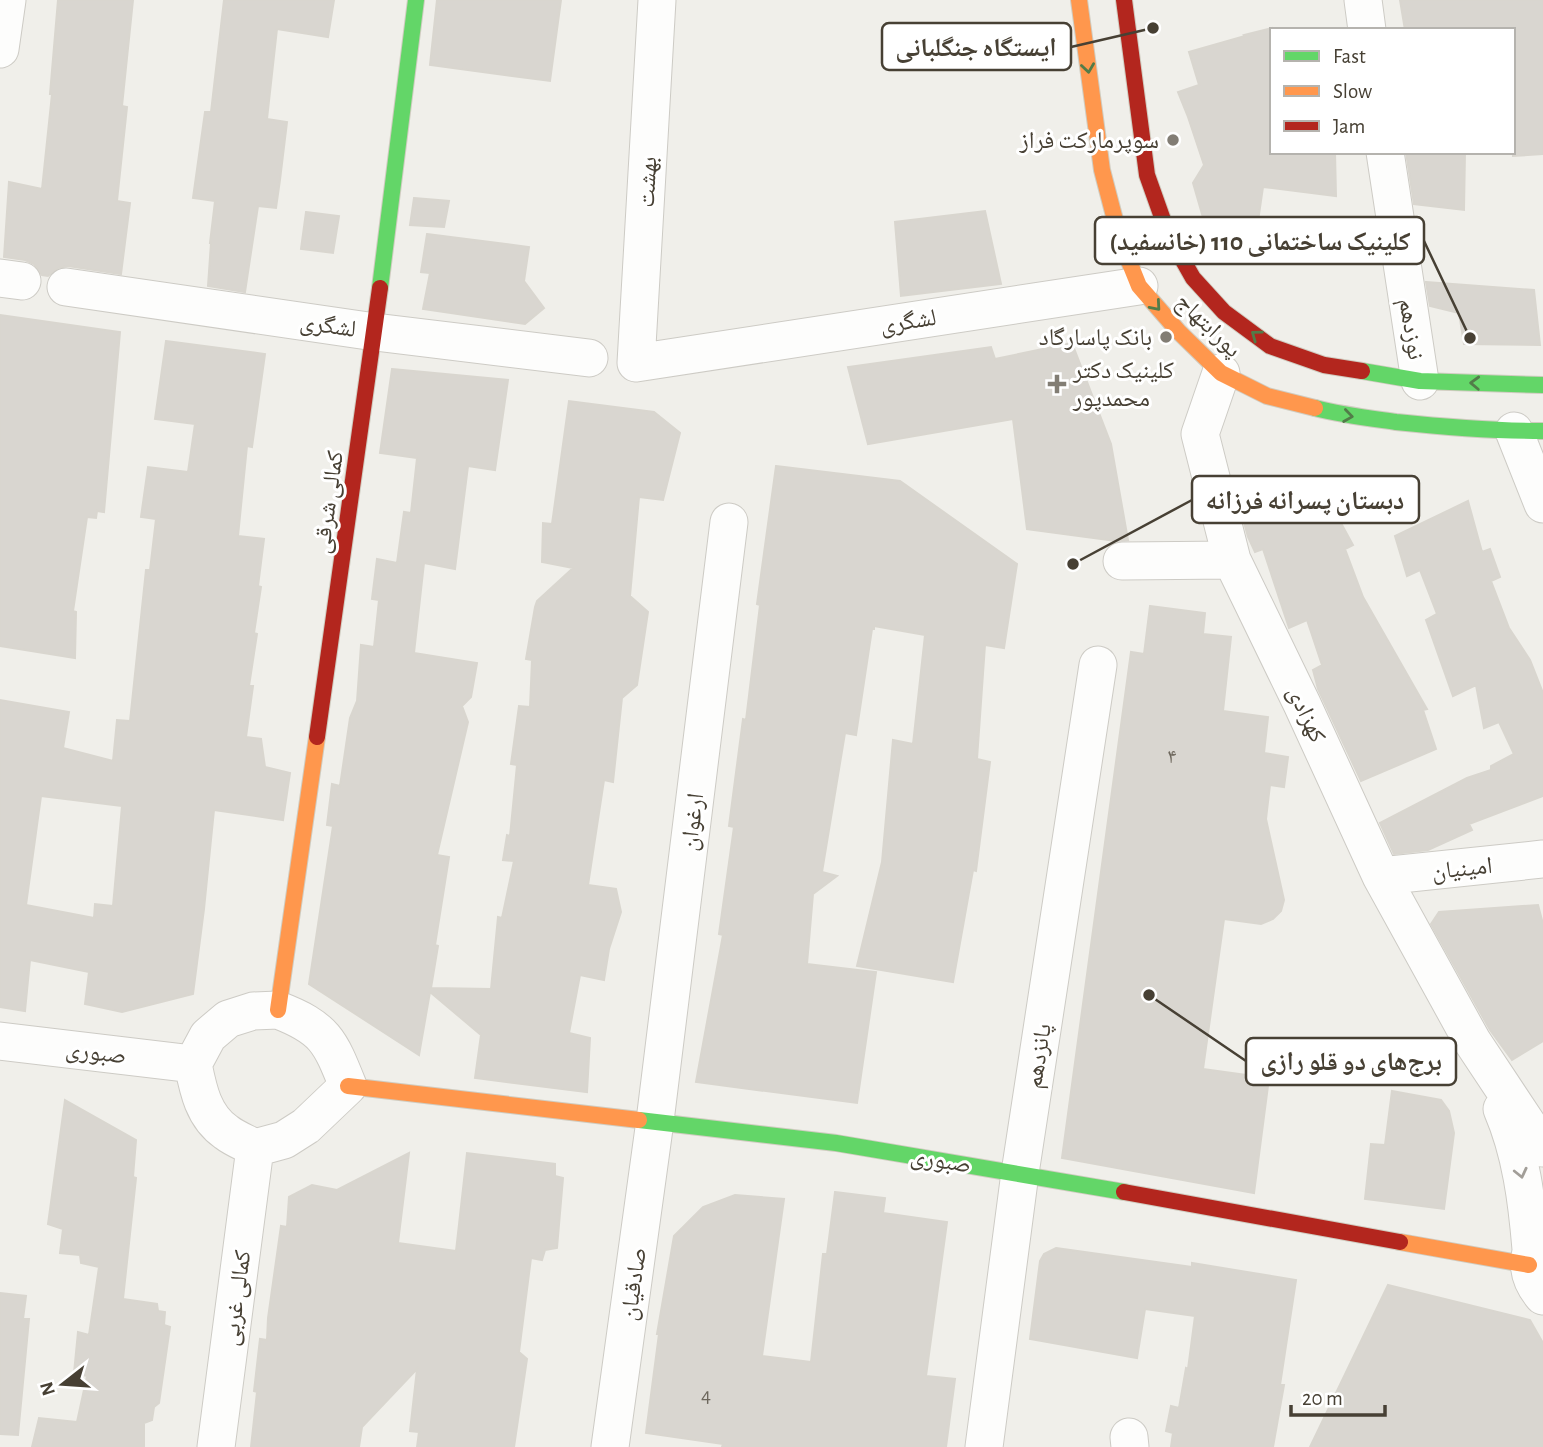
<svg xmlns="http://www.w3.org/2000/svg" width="1543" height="1447" font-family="'Alegreya Sans','Noto Naskh Arabic',sans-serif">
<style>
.building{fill:#d9d6d0;stroke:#d9d6cf;stroke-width:2;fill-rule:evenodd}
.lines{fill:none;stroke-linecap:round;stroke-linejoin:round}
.street-casing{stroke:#cdcbc5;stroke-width:39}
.fast-casing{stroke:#d0ccc0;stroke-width:18}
.slow-casing{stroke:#d0ccc0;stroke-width:18}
.jam-casing{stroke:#d0ccc0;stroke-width:18}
.street{stroke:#fdfdfc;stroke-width:37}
.fast{stroke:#63d668;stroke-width:16}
.slow{stroke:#ff974d;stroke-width:16}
.jam{stroke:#b3261e;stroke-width:16}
.oneway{stroke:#527c49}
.oneway2{stroke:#a29e98}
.poi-dot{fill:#827d74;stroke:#fff;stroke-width:2.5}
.labels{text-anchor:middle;stroke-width:6;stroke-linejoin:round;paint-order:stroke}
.number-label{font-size:21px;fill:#6d675c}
.poi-label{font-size:24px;fill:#474034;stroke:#fff;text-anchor:end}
.street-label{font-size:24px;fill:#474034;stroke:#fff}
.leader{fill:none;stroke:#474034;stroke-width:2.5}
.callout-dot{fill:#474034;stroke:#fff;stroke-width:2.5}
.callout{fill:#fff;stroke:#474034;stroke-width:2.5}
.callout-label{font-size:26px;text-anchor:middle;font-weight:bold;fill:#474034}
</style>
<rect width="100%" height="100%" fill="#f0efea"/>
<path class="building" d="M58 0H133L122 106 127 107 117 201 130 203 121 274 68 266 58 268 48 276 42 275 34 264 25 260 4 257 9 182 42 189 52 94H50Z
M224 0H334L328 37 277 29 267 119 287 122 280 180 276 208 258 206 245 292 208 286 211 243H210L215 201 193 198 205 112H211Z
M437 0H561L550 81 430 65Z
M1400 0H1543V154L1513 156V30H1405Z
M1272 28V152H1335L1336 196 1263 187 1258 221 1206 228 1193 183 1204 165 1188 117 1178 92 1199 85 1189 52 1245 36 1244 35Z
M1406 152H1465L1464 210 1414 204Z
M414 198 449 201 444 227 410 225Z
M985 211 1001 284 901 296 895 222Z
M306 212 339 216 333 253 301 249Z
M427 234 529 247 524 281 544 308 525 324 423 309 430 273 421 272Z
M1426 282 1534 290 1540 345 1464 344 1459 313 1430 306Z
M0 315 120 332 104 512 97 511 96 518 87 517 73 611 76 612 75 658 0 646Z
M166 341 265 354 252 447 247 446 238 536 264 539 258 586 261 587 254 633 257 634 249 686H253L246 737 261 739 265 767 290 773 283 820 214 810 204 909 193 994 122 1012 85 1004 89 972 30 960 25 1011 0 1007V700L69 712 63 748 113 761 117 720 130 721 146 570H150L156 519 141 517 148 467 188 472 195 424 155 419ZM41 796 122 806 113 906 95 904 94 918 26 905Z
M1072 343 1111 444 1128 540 1116 541 1027 529 1013 419 868 444 848 367 991 347 995 359Z
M392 369 508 380 495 470 468 466 455 569 424 563 414 653 477 663 471 697 462 706 468 722 437 855 449 857 435 945 438 946 431 988 491 989 498 917 502 918 514 861 503 860 507 835 510 836 517 765 511 764 519 706 530 707 532 660 526 659 535 607 537 601 573 568 542 562 543 523 552 524 569 401 654 412 680 433 663 500 639 497 630 596 648 612 637 685 622 698 613 782 604 780 588 885 616 889 621 912 609 949 604 980 580 975 569 1033 590 1038 587 1092 475 1078 481 1035 430 992 419 1055 309 984 333 826 327 825 332 784 340 786 350 718 357 701 361 645 374 647 379 600 372 599 377 559 397 563 404 512 411 513 417 458 380 453Z
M776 466 900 481 1017 564 1004 648 985 645 977 759 990 762 976 871 973 870 953 982 857 966 882 862 893 740 913 744 925 635 874 626V629H872L856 735 845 733 822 872 837 876 813 894 807 964 876 972 857 1103 696 1082 723 935 719 934 734 827 729 826 743 719 746 720 760 605 757 604Z
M1318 481 1353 545 1345 549 1363 597 1427 709 1423 710 1436 749 1361 781 1318 689 1313 670 1322 665 1307 620 1289 628 1263 549 1255 552 1248 537 1242 515Z
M1468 501 1482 552 1490 549 1500 577 1491 581 1509 628 1530 660 1543 693V796L1469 824 1472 830 1428 850 1394 854 1380 823 1467 778 1491 770V766L1514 754 1499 722 1484 728 1476 685 1453 696 1426 620 1437 614 1420 570 1407 576 1395 536Z
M1150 606 1205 613 1203 634 1231 637 1223 711 1268 717 1264 753 1288 757 1284 787 1270 785 1266 819 1284 900 1281 911 1273 919 1261 924 1224 919 1203 1069 1269 1078 1254 1193 1062 1158 1131 652 1144 654Z
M1538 905 1543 924V1041L1512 1060 1490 1030 1431 924 1439 912Z
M1392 1091 1441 1100 1449 1111 1454 1133 1444 1209 1365 1199 1371 1144 1385 1145Z
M65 1100 136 1140 133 1177 136 1178 123 1299 157 1304 158 1311 165 1312 164 1325 170 1327 159 1403 154 1407 152 1420 144 1423V1447H32L39 1418 77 1422 87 1376 74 1373 78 1332 89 1335 99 1267 81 1263 80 1255 60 1253 63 1229 48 1224Z
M409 1153 398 1243 456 1251 467 1153 555 1164V1176L563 1178 557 1248 545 1250 542 1260 531 1258 519 1352 527 1359 514 1447H417L419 1432 410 1431 417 1369 362 1427 359 1447H251L257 1392 254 1391 260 1339 267 1340 268 1318 281 1226 287 1227 289 1197 312 1185 337 1190Z
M835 1192 885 1198 883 1213 947 1222 926 1376 955 1379 946 1447H722L723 1444 646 1433 659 1334H657L674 1236 703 1207 735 1195 784 1199 762 1356 811 1362 823 1254H827Z
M1056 1248 1192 1267V1263L1296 1280 1280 1385H1284L1273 1447H1171L1173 1433 1166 1431 1171 1406 1179 1408 1186 1368 1188 1369 1195 1316 1145 1309 1137 1358 1030 1339 1040 1261 1044 1254Z
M1388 1285 1530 1320 1543 1343V1447H1310Z
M0 1293 26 1296 23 1319H29L18 1435 0 1434Z"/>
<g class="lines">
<defs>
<path id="street" d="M657 0 636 363 1139 286
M1363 0 1367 30
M0 49 7 0
M1385 152 1420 381
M0 278 22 281
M66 287 375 332 589 358
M1221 373 1200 434 1232 560 1302 704 1381 876 1472 1041 1543 1148
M1514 431 1543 504
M1122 561 1232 560
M1381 876 1543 859
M278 1010C325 1028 330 1041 348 1086L306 1126 284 1140 255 1148C246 1143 235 1139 226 1132 203 1116 198 1089 193 1064L208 1036 228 1019 253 1011Z
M0 1041 193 1064
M1502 1109C1521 1153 1527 1201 1531 1249
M1537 1235C1526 1258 1526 1276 1543 1296
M1129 1437 1130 1447
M216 1447 255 1148
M610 1447 655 1121 729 522
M984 1447 1020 1173 1098 665"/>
<path id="fast" d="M380 288 416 0
M1362 371 1420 381 1543 385
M1315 408C1342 415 1368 418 1396 422 1444 427 1494 431 1543 431
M639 1120 836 1143 1124 1192"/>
<path id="slow" d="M1079 0 1102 170 1120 239 1139 286 1179 332 1221 373 1267 396 1315 408
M278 1010 317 737
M348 1086 639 1120
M1400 1242 1529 1265"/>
<path id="jam" d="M1124 0 1147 175 1168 234 1193 278 1224 312 1270 346 1324 365 1362 371
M317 737 380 288
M1124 1192 1400 1242"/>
</defs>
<use href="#street" class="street-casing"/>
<use href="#fast" class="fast-casing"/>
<use href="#slow" class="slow-casing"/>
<use href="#jam" class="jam-casing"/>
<use href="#street" class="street"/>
<use href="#fast" class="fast"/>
<use href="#slow" class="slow"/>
<use href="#jam" class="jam"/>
</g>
<defs><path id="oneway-chevron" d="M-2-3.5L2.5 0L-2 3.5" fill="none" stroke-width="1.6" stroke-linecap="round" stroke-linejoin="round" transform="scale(1.75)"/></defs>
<g class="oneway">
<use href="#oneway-chevron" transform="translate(1088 68) rotate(82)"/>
<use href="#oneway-chevron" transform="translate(1156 306) rotate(49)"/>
<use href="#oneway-chevron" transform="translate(1256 335) rotate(-144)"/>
<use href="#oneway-chevron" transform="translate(1475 383) rotate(-178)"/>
<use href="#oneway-chevron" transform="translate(1348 416) rotate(8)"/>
</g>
<use class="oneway2" href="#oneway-chevron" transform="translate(1521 1173) rotate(77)"/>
<g class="poi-dot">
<circle cx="1173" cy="140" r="7"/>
<circle cx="1166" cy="337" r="7"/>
<path d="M1053.5 373.5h7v7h7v7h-7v7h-7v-7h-7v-7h7z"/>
</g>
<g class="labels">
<g class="number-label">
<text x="1172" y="763">۴</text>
<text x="706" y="1402">4</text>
</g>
<g class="poi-label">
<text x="1159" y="148">سوپرمارکت فراز</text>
<text x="1152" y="345">بانک پاسارگاد</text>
<text x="1073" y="378" text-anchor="start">کلینیک دکتر<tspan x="1073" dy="28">محمدپور</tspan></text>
</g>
<g class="street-label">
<text transform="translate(647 182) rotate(-87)" y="8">بهشت</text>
<text transform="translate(908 321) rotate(-9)" y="8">لشگری</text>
<text transform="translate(328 325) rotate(8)" y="8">لشگری</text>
<text transform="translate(1209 325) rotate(44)" y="8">پورابتهاج</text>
<text transform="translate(1412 329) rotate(81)" y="8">نوزدهم</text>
<text transform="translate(328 502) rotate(-82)" y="8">کمالی شرقی</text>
<text transform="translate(1307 714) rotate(65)" y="8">کهزادی</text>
<text transform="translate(692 822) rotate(-83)" y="8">ارغوان</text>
<text transform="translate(1462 868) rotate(-6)" y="8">امینیان</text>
<text transform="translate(96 1052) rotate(7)" y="8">صبوری</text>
<text transform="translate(1038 1056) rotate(-81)" y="8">پانزدهم</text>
<text transform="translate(941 1160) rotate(9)" y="8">صبوری</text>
<text transform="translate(633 1284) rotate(-82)" y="8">صادقیان</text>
<text transform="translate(236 1298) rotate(-82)" y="8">کمالی غربی</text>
</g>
</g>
<path class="leader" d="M1153 28L1071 47M1470 338L1424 241M1073 564L1192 500M1149 995L1246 1061"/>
<g class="callout-dot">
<circle cx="1153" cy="28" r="7"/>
<circle cx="1470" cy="338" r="7"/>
<circle cx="1073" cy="564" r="7"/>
<circle cx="1149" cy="995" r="7"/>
</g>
<g class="callout">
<rect x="882" y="23" width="189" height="47" rx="7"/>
<rect x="1095" y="217" width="329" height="47" rx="7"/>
<rect x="1192" y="476" width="227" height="47" rx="7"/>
<rect x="1246" y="1038" width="210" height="47" rx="7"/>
</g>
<g class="callout-label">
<text x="976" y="56">ایستگاه جنگلبانی</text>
<text x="1260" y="250">کلینیک ساختمانی 110 (خانسفید)</text>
<text x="1305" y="509">دبستان پسرانه فرزانه</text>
<text x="1351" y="1070">برج‌های دو قلو رازی</text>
</g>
<rect x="1270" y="28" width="245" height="126" fill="#ffffff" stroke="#b5b3ae" stroke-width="2"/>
<rect x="1284" y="51" width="35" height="10" fill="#63d668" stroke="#b5b3ae" stroke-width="2"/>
<text x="1333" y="63" font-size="21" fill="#474034">Fast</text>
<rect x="1284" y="86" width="35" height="10" fill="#ff974d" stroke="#b5b3ae" stroke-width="2"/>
<text x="1333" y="98" font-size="21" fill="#474034">Slow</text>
<rect x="1284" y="121" width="35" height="10" fill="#b3261e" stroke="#b5b3ae" stroke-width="2"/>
<text x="1333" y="133" font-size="21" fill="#474034">Jam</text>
<g transform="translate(63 1384) rotate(253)" stroke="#ffffff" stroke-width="5" paint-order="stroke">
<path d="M0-5L12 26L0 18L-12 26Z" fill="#474034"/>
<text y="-10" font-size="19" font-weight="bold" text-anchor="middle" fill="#474034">N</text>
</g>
<path d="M1291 1405v10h94v-10" fill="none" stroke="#474034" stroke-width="3.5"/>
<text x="1302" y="1405" font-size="21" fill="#474034" stroke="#ffffff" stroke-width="5" paint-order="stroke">20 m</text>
</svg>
